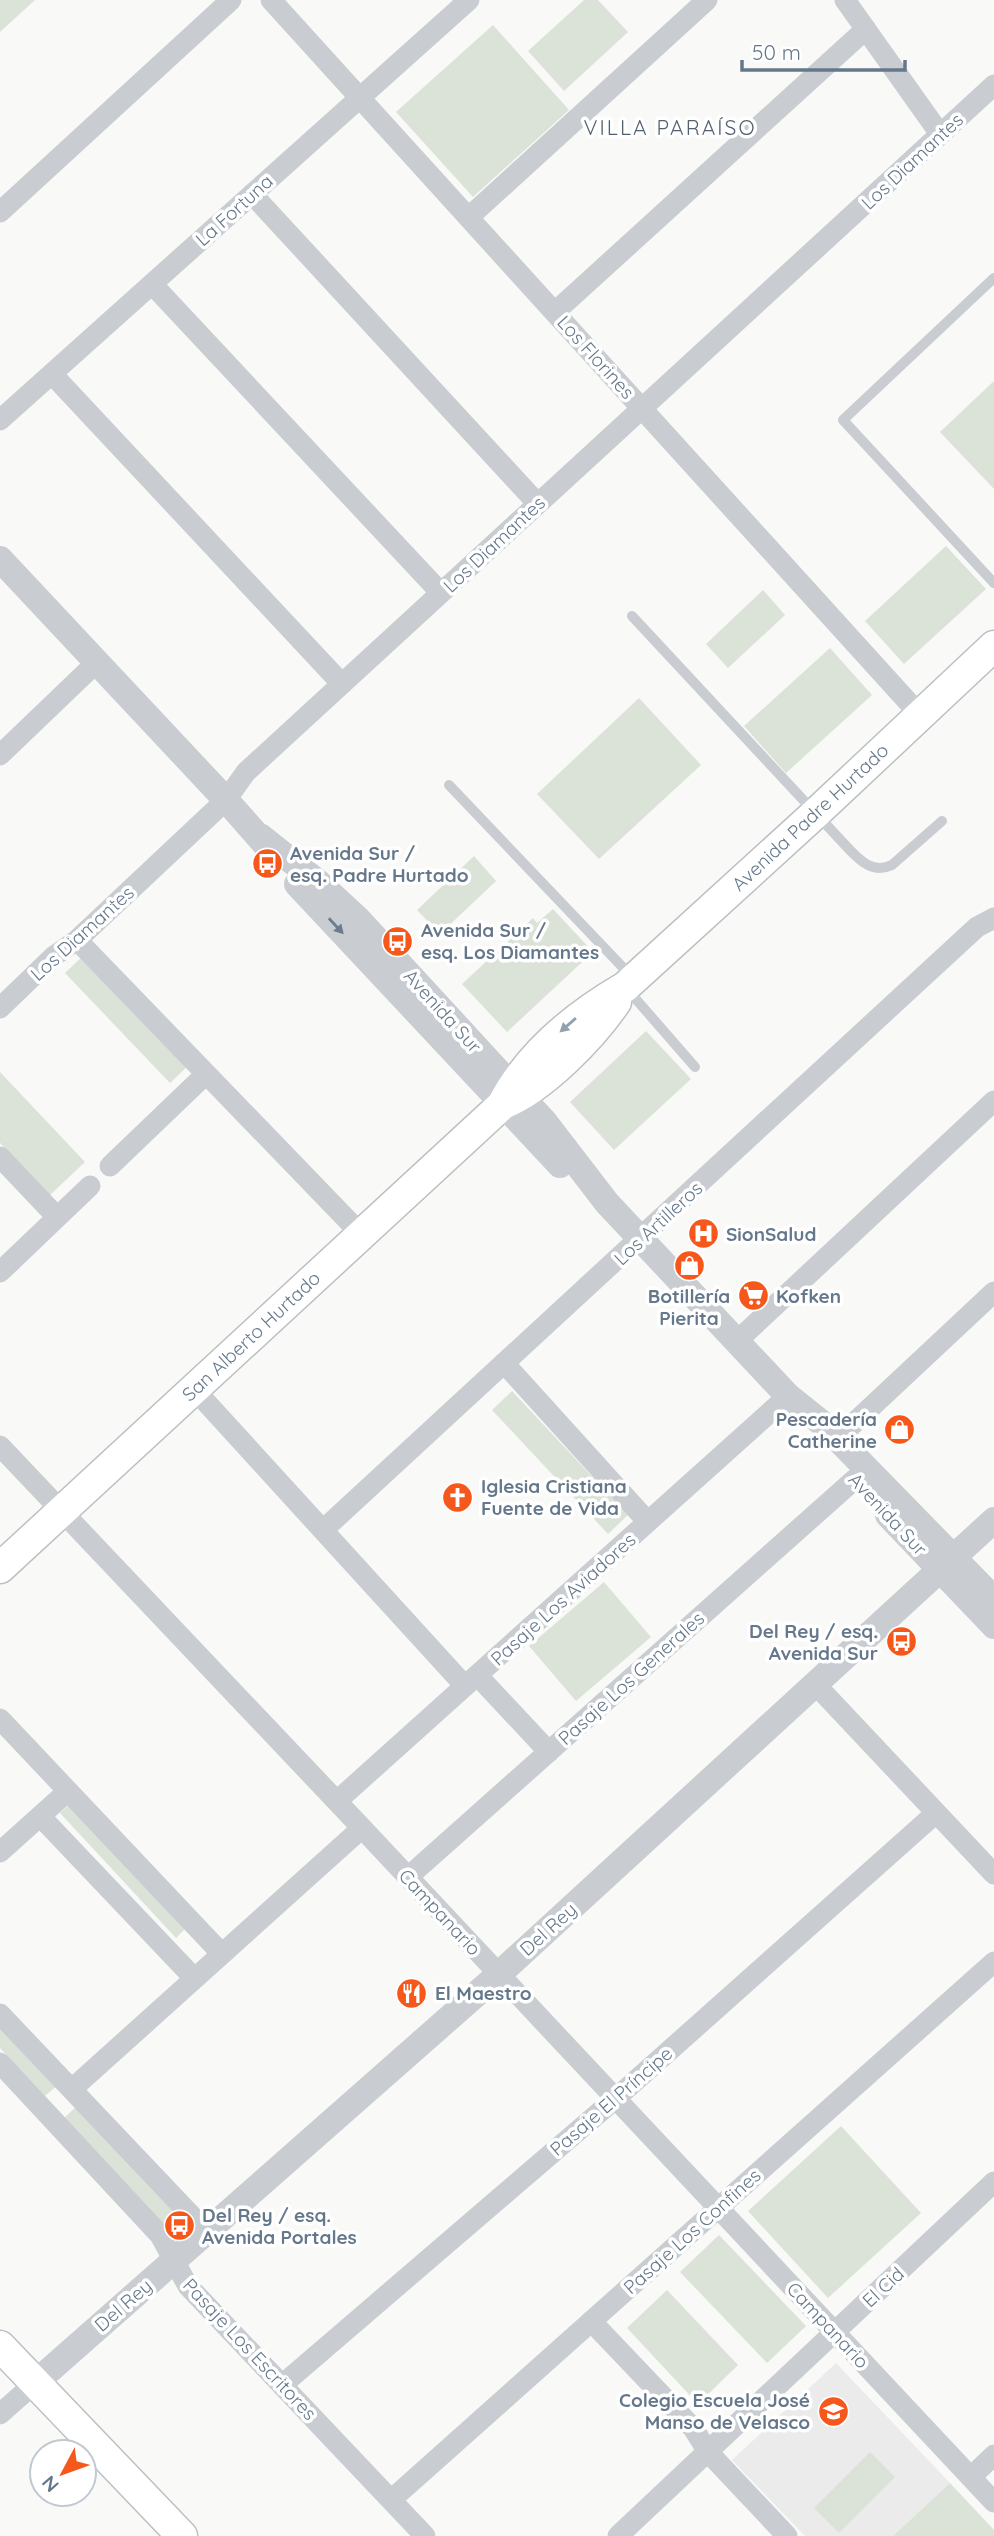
<svg xmlns="http://www.w3.org/2000/svg" width="994" height="2536" font-family="Quicksand,sans-serif">
<style>
.built{fill:#eaebea}
.green{fill:#dbe2d7}
.lines{fill:none;stroke-linecap:round;stroke-linejoin:round}
.secondary-casing{stroke:#bbc0c5;stroke-width:33}
.service{stroke:#c9cdd1;stroke-width:10}
.minor{stroke:#c9cdd1;stroke-width:21}
.tertiary{stroke:#c9cdd1;stroke-width:26}
.secondary{stroke:#fff;stroke-width:30}
.oneway{fill:#6a7c8e}
.oneway2{fill:#93a0ae}
.labels{text-anchor:middle;stroke-width:7;stroke-linejoin:round;paint-order:stroke}
.street-label{font-size:19px;fill:#65788b;stroke:#fff}
.poi-label{font-size:19px;font-weight:bold;fill:#65788b;stroke:#fff;text-anchor:start}
.neighbourhood-label{font-size:21px;letter-spacing:2px;fill:#54626f;stroke:#fff}
</style>
<rect width="100%" height="100%" fill="#f9faf7"/>
<path class="built" d="M836 2363 950 2483 893 2536H805L732 2460Z"/>
<path class="green" d="M0 0H35L0 32Z
M584 0H598L628 32 564 91 528 51Z
M493 25 569 110 473 197 396 112Z
M994 381V489L940 432Z
M946 546 986 589 904 664 865 621Z
M763 590 785 615 728 668 706 644Z
M830 648 872 695 786 773 744 726Z
M639 698 701 765 599 859 537 794Z
M474 856 496 881 440 934 417 910Z
M553 909 593 952 507 1032 462 984 533 918 537 923Z
M85 954 190 1064 170 1083 65 973Z
M646 1031 691 1079 614 1150 570 1102Z
M0 1072 85 1162 50 1195 0 1143Z
M512 1391 628 1515 608 1534 492 1410Z
M604 1582 651 1637 576 1701 529 1646Z
M73 1801 189 1925 176 1938 60 1813Z
M0 2021 59 2084 45 2096 0 2048Z
M77 2106 176 2212 163 2224 64 2118Z
M841 2126 921 2213 828 2298 748 2211Z
M719 2235 806 2326 767 2363 680 2272Z
M667 2290 738 2365 698 2404 627 2328Z
M870 2452 895 2477 839 2533 814 2508Z
M950 2483 994 2530V2536H893Z"/>
<g class="lines">
<defs>
<path id="secondary" d="M503 1104C543 1088 592 1037 616 1002
M0 1568 502 1105C529 1053 575 1016 625 987L816 813 994 646
M0 2346 182 2536"/>
</defs>
<use href="#secondary" class="secondary-casing"/>
<path class="service" d="M994 278 843 420 994 583
M632 616 847 847C860 861 873 874 892 865L942 821
M449 785 633 978
M627 989 695 1067"/>
<path class="minor" d="M271 0 920 715
M845 0 940 134
M252 194 538 504
M0 212 231 0
M469 217 707 0
M152 284 441 593
M555 312 866 29
M52 374 342 684
M0 420 469 0
M0 755 97 662
M77 940 361 1234
M0 1008 54 956 77 940 226 800 246 772 994 85
M0 1157 57 1217
M110 1166 206 1074
M0 1272 90 1186
M737 1341 994 1101
M504 1363 648 1522
M194 1389 465 1686
M838 1438 994 1292
M0 1446 362 1828 994 2502
M323 1530 977 927 994 918
M477 1675 549 1752
M816 1685 994 1874
M0 1719 222 1954
M337 1801 788 1396
M40 1816 194 1978
M0 1852 68 1791
M408 1877 855 1479
M0 2014 207 2232
M0 2063 160 2235 188 2286 425 2536
M72 2089 362 1828
M591 2321 693 2428 708 2452 787 2536
M282 2385 615 2099 936 1813
M0 2414 35 2383
M971 2477 994 2455
M391 2500 994 1962
M618 2536 994 2182"/>
<path class="tertiary" d="M0 559 226 800 271 851
M260 836 319 883 358 919 544 1121 607 1203 788 1396 823 1424 994 1599
M297 884 560 1165
M888 1515 994 1626
M35 2383 498 1975 994 1520"/>
<use href="#secondary" class="secondary"/>
</g>
<defs><path id="oneway-solid" d="M-6-.8H1V-3.2L6.5 0L1 3.2V.8H-6Z" transform="scale(1.75)"/></defs>
<use class="oneway" href="#oneway-solid" transform="translate(336 926) rotate(47)"/>
<use class="oneway2" href="#oneway-solid" transform="translate(568 1025) rotate(139)"/>
<defs>
<symbol id="bus-disc" viewBox="-11 -11 22 22"><circle r="9.5" fill="#f6571a" stroke="#fff"/><path d="M-5-6H5V4H4V6H2V4H-2V6H-4V4H-5ZM-3.5-4V0h7V-4ZM-3.5 1.2v1.5H-2V1.2ZM2 1.2v1.5H3.5V1.2Z" fill="#fff"/></symbol>
<symbol id="hospital-disc" viewBox="-11 -11 22 22"><circle r="9.5" fill="#f6571a" stroke="#fff"/><path d="M-5-5h3v3.5h4V-5h3V5h-3V1.5h-4V5h-3Z" fill="#fff"/></symbol>
<symbol id="shop-disc" viewBox="-11 -11 22 22"><circle r="9.5" fill="#f6571a" stroke="#fff"/><path d="M-5-2.5h2.3a2.7 3.5 0 0 1 5.4 0H5L5.5 6h-11ZM-1.5-2.5h3a1.5 2.3 0 0 0-3 0Z" fill="#fff"/></symbol>
<symbol id="supermarket-disc" viewBox="-11 -11 22 22"><circle r="9.5" fill="#f6571a" stroke="#fff"/><path d="M-6-5.5h2.5l.6 2H6L4.5 2H-2.5L-4.4-4H-6ZM-1.5 3.2a1.3 1.3 0 1 0 .1 0ZM3 3.2a1.3 1.3 0 1 0 .1 0Z" fill="#fff"/></symbol>
<symbol id="church-disc" viewBox="-11 -11 22 22"><circle r="9.5" fill="#f6571a" stroke="#fff"/><path d="M-1.2-6h2.4v3.5h3.3v2.4h-3.3V6h-2.4V-.1h-3.3v-2.4h3.3Z" fill="#fff"/></symbol>
<symbol id="restaurant-disc" viewBox="-11 -11 22 22"><circle r="9.5" fill="#f6571a" stroke="#fff"/><path d="M-5-6h1v4h1v-4h1v4h1v-4h1v5L-1.5 .5V6h-2V.5L-5-1ZM5-6V6H3V1.5H1.5Q1.5-4 5-6Z" fill="#fff"/></symbol>
<symbol id="school-disc" viewBox="-11 -11 22 22"><circle r="9.5" fill="#f6571a" stroke="#fff"/><path d="M0-5L7-2L0 1L-7-2ZM-4 1L0 2.5L4 1V4Q0 6-4 4Z" fill="#fff"/></symbol>
</defs>
<g fill-rule="evenodd">
<use href="#bus-disc" x="250" y="846" width="35" height="35"/>
<use href="#bus-disc" x="380" y="924" width="35" height="35"/>
<use href="#hospital-disc" x="686" y="1216" width="35" height="35"/>
<use href="#shop-disc" x="672" y="1248" width="35" height="35"/>
<use href="#supermarket-disc" x="736" y="1278" width="35" height="35"/>
<use href="#shop-disc" x="882" y="1412" width="35" height="35"/>
<use href="#church-disc" x="440" y="1480" width="35" height="35"/>
<use href="#bus-disc" x="884" y="1624" width="35" height="35"/>
<use href="#restaurant-disc" x="394" y="1976" width="35" height="35"/>
<use href="#bus-disc" x="162" y="2208" width="35" height="35"/>
<use href="#school-disc" x="816" y="2394" width="35" height="35"/>
</g>
<g class="labels">
<g class="street-label">
<text transform="translate(912 161) rotate(-43)" y="7">Los Diamantes</text>
<text transform="translate(234 210) rotate(-42)" y="7">La Fortuna</text>
<text transform="translate(596 357) rotate(48)" y="7">Los Florines</text>
<text transform="translate(494 544) rotate(-43)" y="7">Los Diamantes</text>
<text transform="translate(810 817) rotate(-43)" y="7">Avenida Padre Hurtado</text>
<text transform="translate(82 933) rotate(-42)" y="7">Los Diamantes</text>
<text transform="translate(443 1011) rotate(48)" y="7">Avenida Sur</text>
<text transform="translate(658 1223) rotate(-43)" y="7">Los Artilleros</text>
<text transform="translate(251 1336) rotate(-43)" y="7">San Alberto Hurtado</text>
<text transform="translate(888 1514) rotate(47)" y="7">Avenida Sur</text>
<text transform="translate(563 1599) rotate(-42)" y="7">Pasaje Los Aviadores</text>
<text transform="translate(631 1678) rotate(-42)" y="7">Pasaje Los Generales</text>
<text transform="translate(440 1912) rotate(47)" y="7">Campanario</text>
<text transform="translate(548 1929) rotate(-42)" y="7">Del Rey</text>
<text transform="translate(611 2101) rotate(-41)" y="7">Pasaje El Príncipe</text>
<text transform="translate(692 2231) rotate(-42)" y="7">Pasaje Los Confines</text>
<text transform="translate(883 2287) rotate(-43)" y="7">El Cid</text>
<text transform="translate(123 2305) rotate(-41)" y="7">Del Rey</text>
<text transform="translate(828 2325) rotate(47)" y="7">Campanario</text>
<text transform="translate(250 2349) rotate(47)" y="7">Pasaje Los Escritores</text>
</g>
<g class="poi-label">
<text x="290" y="860">Avenida Sur /<tspan x="290" dy="22">esq. Padre Hurtado</tspan></text>
<text x="421" y="937">Avenida Sur /<tspan x="421" dy="22">esq. Los Diamantes</tspan></text>
<text x="726" y="1241">SionSalud</text>
<text x="689" y="1303" text-anchor="middle">Botillería<tspan x="689" dy="22">Pierita</tspan></text>
<text x="776" y="1303">Kofken</text>
<text x="877" y="1426" text-anchor="end">Pescadería<tspan x="877" dy="22">Catherine</tspan></text>
<text x="481" y="1493">Iglesia Cristiana<tspan x="481" dy="22">Fuente de Vida</tspan></text>
<text x="878" y="1638" text-anchor="end">Del Rey / esq.<tspan x="878" dy="22">Avenida Sur</tspan></text>
<text x="435" y="2000">El Maestro</text>
<text x="202" y="2222">Del Rey / esq.<tspan x="202" dy="22">Avenida Portales</tspan></text>
<text x="810" y="2407" text-anchor="end">Colegio Escuela José<tspan x="810" dy="22">Manso de Velasco</tspan></text>
</g>
<g class="neighbourhood-label">
<text x="670" y="135">VILLA PARAÍSO</text>
</g>
</g>
<g transform="translate(63 2473) rotate(229)"><circle r="33" fill="#ffffff" stroke="#c1c9d1" stroke-width="2"/>
<path d="M0-5L12 26L0 18L-12 26Z" fill="#f6571a"/>
<text y="-10" font-size="19" font-weight="bold" text-anchor="middle" fill="#65788b">N</text>
</g>
<path d="M742 60v10h163v-10" fill="none" stroke="#65788b" stroke-width="3.5"/>
<text x="752" y="60" font-size="21" fill="#65788b" stroke="#ffffff" stroke-width="5" paint-order="stroke">50 m</text>
</svg>
